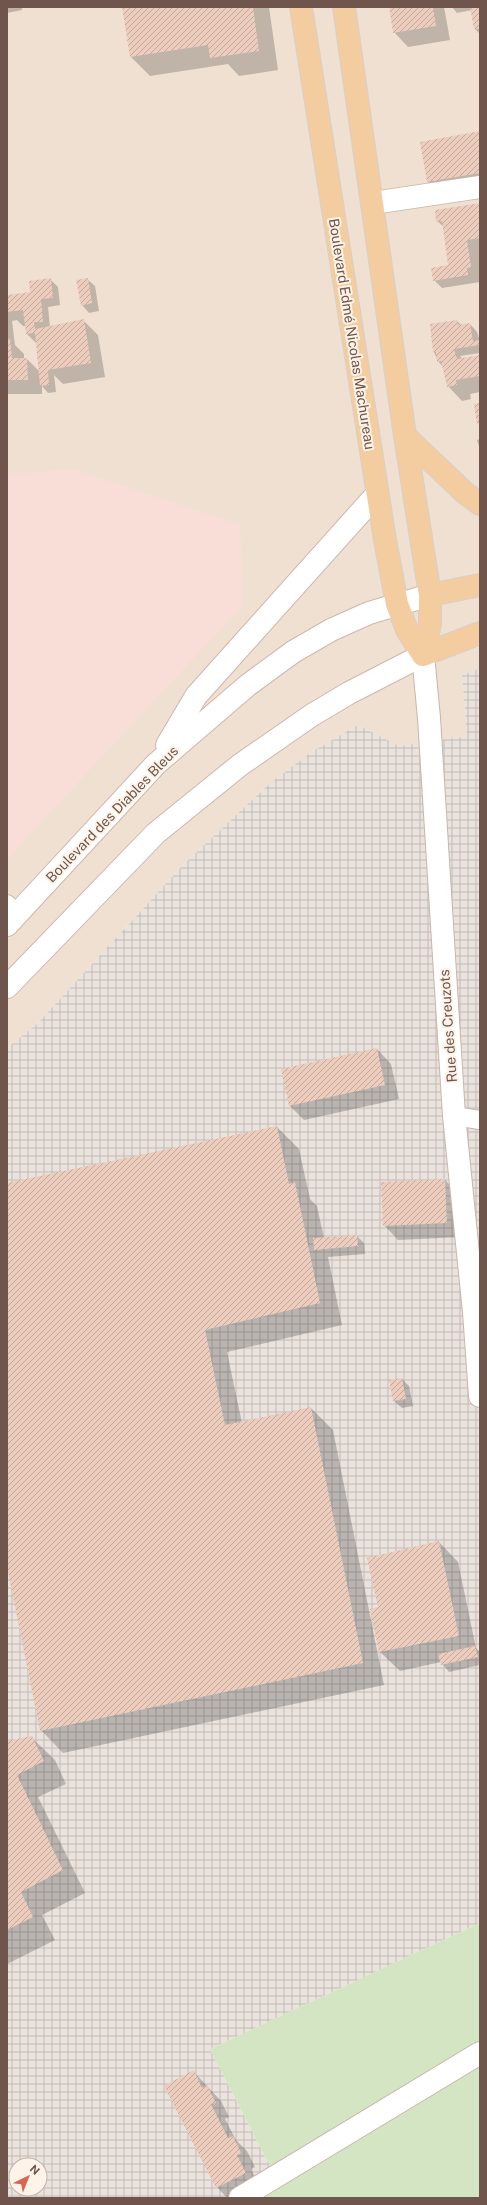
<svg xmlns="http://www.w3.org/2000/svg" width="487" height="2205" font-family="'Public Sans',sans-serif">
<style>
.residential{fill:#f0e0d2}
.commercial{fill:#f9ded7}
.industrial{fill:url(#industrial-grid);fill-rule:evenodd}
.green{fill:#d4e5c3}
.shadow{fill:#0003;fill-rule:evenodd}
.building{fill:url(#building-hatch)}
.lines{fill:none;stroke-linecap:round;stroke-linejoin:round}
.service-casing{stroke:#c9b6aa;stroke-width:20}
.minor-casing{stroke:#c9b6aa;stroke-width:24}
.secondary-casing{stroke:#ceb7ab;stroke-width:24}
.primary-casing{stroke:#d7cfcd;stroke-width:24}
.service{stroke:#fff;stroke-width:18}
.minor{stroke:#fff;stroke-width:22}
.secondary{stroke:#fff;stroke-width:22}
.primary{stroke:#f3cda0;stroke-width:22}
.labels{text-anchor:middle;stroke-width:4;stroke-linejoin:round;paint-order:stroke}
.street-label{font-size:14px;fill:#6f554b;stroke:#fdf3e8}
</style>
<defs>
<pattern id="industrial-grid" width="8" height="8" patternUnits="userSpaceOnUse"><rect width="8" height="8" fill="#e9e2dd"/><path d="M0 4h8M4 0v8" fill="none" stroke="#c1bab5"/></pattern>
<pattern id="building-hatch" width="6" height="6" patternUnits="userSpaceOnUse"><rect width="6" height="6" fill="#ecccbd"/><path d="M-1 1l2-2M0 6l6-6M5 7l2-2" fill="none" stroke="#c3a89c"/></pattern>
</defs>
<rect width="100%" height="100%" fill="#faefe2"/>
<path class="residential" d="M7 7H480V668L462 675 467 736 399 746 358 725 313 751 269 784 183 865 38 1023 7 1048Z"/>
<path class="commercial" d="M72 469 240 525 243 605 7 859V475Z"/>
<path class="industrial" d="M480 668V1923L210 2049 281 2188 263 2198H7V1048L38 1023 183 865 269 784 313 751 358 725 399 746 467 736 462 675ZM16 2165H40V2189H16Z"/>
<path class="green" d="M480 1923V2198H263L281 2188 210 2049Z"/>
<path class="shadow" d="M7 7H22V10L7 13Z
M123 7H269L278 70 239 76 228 64 150 76 131 57Z
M390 7H444L450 40 408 47 394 32Z
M452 7H480V34L475 29 472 10 457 13Z
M480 132V189L442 196 427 181Z
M480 204V282L442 288 434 280 450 266 444 227 437 221Z
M50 279 58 287 60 305 48 307 50 327 84 321 98 335 105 377 63 384 54 375 56 392 48 393 42 386V394H7V296L31 293ZM17 320 23 326H26L27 334 37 344 40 372 27 359H24V354L15 345 12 321Z
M87 279 95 286 99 311 89 313 82 305Z
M457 321 461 325 470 324 477 332 480 341V353L460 356 463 359 480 356V392L470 394 471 399 462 401 448 386 443 367 438 361 434 352Z
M480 439V449L477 440Z
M377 1049 391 1064 399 1099 304 1120 290 1106 282 1070Z
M277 1127 299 1149 310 1199 317 1206 324 1238 357 1236 364 1243 365 1254 328 1257 342 1325 227 1352 242 1423 311 1408 333 1430 384 1685 63 1753 41 1730 7 1562V1184Z
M445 1180 459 1194 461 1237 398 1240 384 1225Z
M402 1379 409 1386 413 1406 402 1408 394 1401Z
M439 1542 458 1562 476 1648 480 1652V1665L449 1672 441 1662 400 1671 380 1652 371 1610 379 1608Z
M32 1738 55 1760 66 1784 38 1797 85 1893 42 1915 55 1940 7 1964V1743Z
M193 2071 221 2101 229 2117 225 2119 236 2140 247 2151 255 2167 251 2169 260 2187 239 2198H227L217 2187Z"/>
<path class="building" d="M122 7H253L259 51 210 58 208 45 130 57Z
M389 7H433L436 26 393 33Z
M470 7H480V29H474Z
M480 131V173L427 182 420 142Z
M480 203V238L467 240 471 267 467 268 468 275 433 281 431 268 448 265 442 221 436 222 435 210Z
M51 278 53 298 41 299 43 322H34L35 329 84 319 91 363 48 370 49 385 40 386 35 333 26 334 23 310 7 312V295L30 292 29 281Z
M88 278 92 303 81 306 76 280Z
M457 320 458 325 470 323 473 341 480 340V345L454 349 457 359 480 355V376L456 380 457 385 447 387 441 361 437 362 436 352H433L430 324Z
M7 338H10L12 358H27L28 380H7Z
M480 403V423L477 424 474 404Z
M377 1048 385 1085 289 1106 281 1069Z
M277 1126 289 1184 295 1182 320 1303 205 1330 225 1425 311 1407 363 1663 40 1731 7 1567V1183Z
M445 1179 447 1223 383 1226 381 1182Z
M357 1235 358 1246 314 1250 313 1238Z
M402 1378 406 1399 393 1401 389 1380Z
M439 1541 459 1636 379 1652 370 1609 378 1607 367 1558Z
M475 1646 478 1657 441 1665 438 1654Z
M32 1736 44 1761 17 1775 63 1870 21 1892 33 1917 7 1930V1741Z
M194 2070 202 2088 207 2085 216 2103 211 2104 228 2138 233 2136 241 2153 237 2155 246 2173 216 2188 164 2086Z"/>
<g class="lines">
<defs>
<path id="service" d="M7 904 17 914
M454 1116 480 1120"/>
<path id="minor" d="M373 203 480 187
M423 655 429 718 454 1116 474 1312 480 1396
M240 2198 480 2053"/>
<path id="secondary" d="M167 745 196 696 377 494
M7 925 156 764 248 685 293 652 331 630 369 613 430 595
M7 987 156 833 240 765 312 715 349 693 423 655"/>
<path id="primary" d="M301 7 385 540 397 604 407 630 423 655
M344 7 405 436 430 595V624L423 655
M405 436 465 493 480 504
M430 595 480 585
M423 655 480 633"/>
</defs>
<use href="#service" class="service-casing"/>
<use href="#minor" class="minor-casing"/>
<use href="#secondary" class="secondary-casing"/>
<use href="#primary" class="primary-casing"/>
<use href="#service" class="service"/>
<use href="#minor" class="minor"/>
<use href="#secondary" class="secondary"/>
<use href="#primary" class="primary"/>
</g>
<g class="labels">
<g class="street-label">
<text transform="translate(352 334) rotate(81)" y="5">Boulevard Edmé Nicolas Machureau</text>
<text transform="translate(112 814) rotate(-46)" y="5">Boulevard des Diables Bleus</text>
<text transform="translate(448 1026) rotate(-94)" y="5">Rue des Creuzots</text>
</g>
</g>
<rect width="487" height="2205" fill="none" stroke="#6f554b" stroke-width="16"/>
<g transform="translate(28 2177) rotate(43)"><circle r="19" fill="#fdf3e8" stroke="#c4b4a9"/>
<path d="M0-3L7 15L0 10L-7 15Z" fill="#d96552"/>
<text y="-6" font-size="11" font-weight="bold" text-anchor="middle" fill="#6f554b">N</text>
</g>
</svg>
